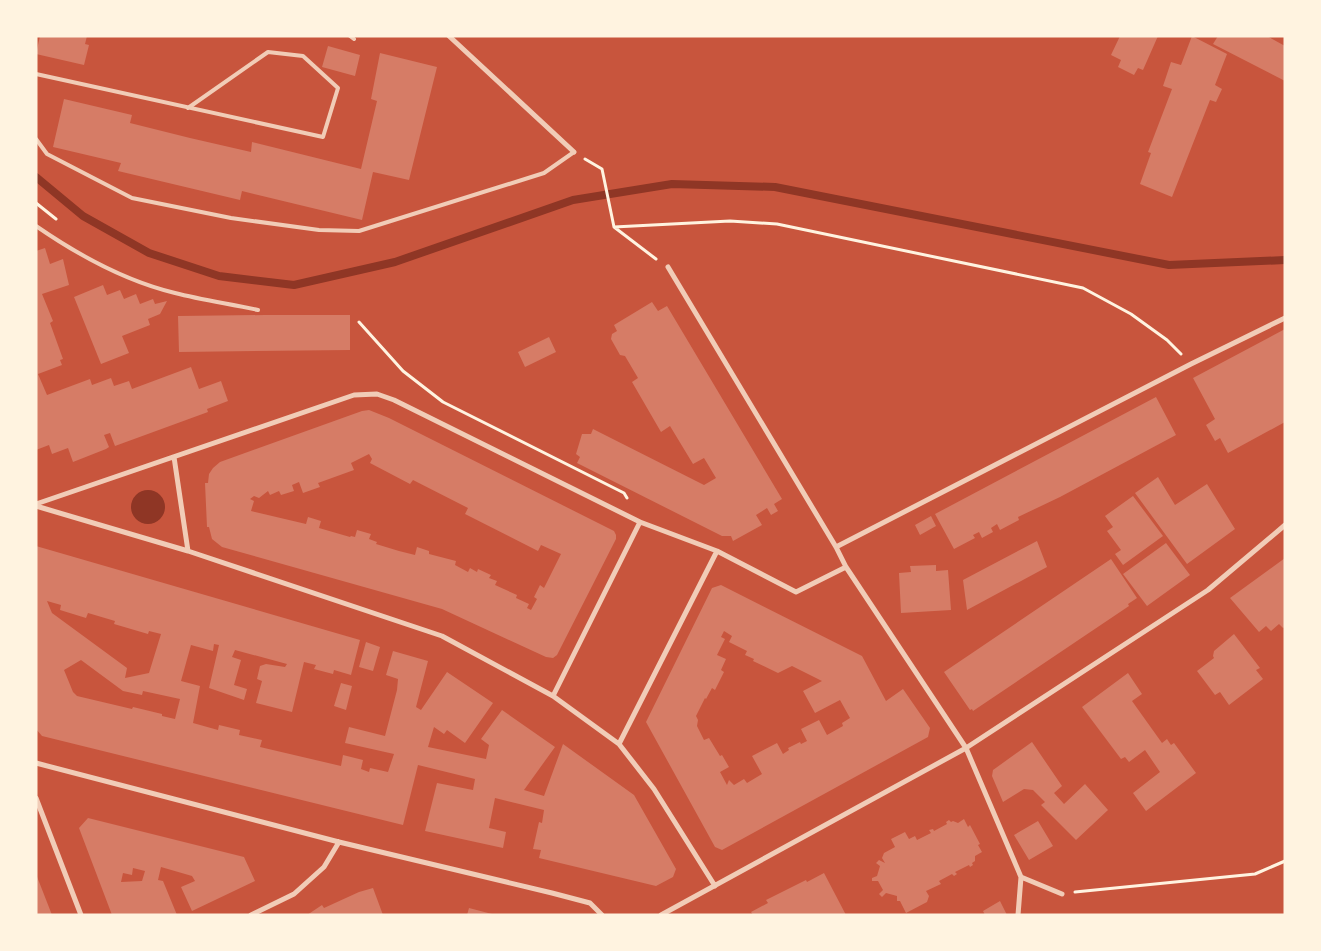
<svg xmlns="http://www.w3.org/2000/svg" width="1321" height="951" font-family="'Open Sans',sans-serif">
<style>
.water{fill:#8f3625}
.lines{fill:none;stroke-linecap:round;stroke-linejoin:round}
.stream{stroke:#8f3625;stroke-width:8}
.building{fill:#d67c66;fill-rule:evenodd}
.path{stroke:#fff3e0;stroke-width:3}
.service{stroke:#f1ccb7;stroke-width:4}
.minor{stroke:#f1ccb7;stroke-width:5}
</style>
<rect width="100%" height="100%" fill="#c8553d"/>
<path class="water" d="M131 507a17 17 0 1 1 34 0a17 17 0 1 1-34 0Z"/>
<g class="lines">
<path class="stream" d="M36 177 83 216 149 253 219 276 294 285 395 262 573 200 672 184 775 187 1169 265 1285 260"/>
</g>
<path class="building" d="M40 36H87L85 44 89 45 84 65 36 54Z
M1120 36H1158L1143 70 1138 68 1134 75 1118 67 1121 60 1111 55Z
M1192 36 1227 54 1215 85 1222 89 1216 102 1210 100 1172 197 1140 184 1151 153 1148 152 1172 89 1163 86 1171 62 1181 65Z
M1218 36H1267L1285 46V81L1213 44Z
M328 46 360 55 355 76 322 67Z
M380 53 437 67 409 180 373 172 362 220 242 191 240 200 118 171 121 163 53 147 64 99 132 115 130 123 190 138 251 152 252 142 361 169 377 101 371 99Z
M45 248 50 264 63 259 69 285 42 294 53 321 50 323 63 359 60 360 62 365 38 374 47 395 90 379 92 385 111 378 114 386 129 381 132 389 191 367 199 389 221 381 228 401 207 409 208 412 115 446 110 433 104 435 109 447 106 449 73 462 68 448 52 454 49 445 36 450V251Z
M103 285 107 295 120 290 124 299 136 294 140 304 153 299 155 304 167 301 160 314 148 319 150 325 122 336 129 353 101 364 74 297Z
M652 302 658 311 667 306 782 499 774 504 778 511 771 515 767 508 756 515 762 525 733 541 731 536H722L577 463 580 457 576 454 582 434H591L593 429 704 485 716 478 704 458 693 464 670 426 661 432 632 382 638 378 625 356 620 355 611 339 612 334 617 331 614 325Z
M265 315H350V350L179 352 178 316Z
M1285 329V422L1228 453 1220 438 1215 441 1206 425 1215 419 1193 378Z
M549 337 556 352 525 367 518 352Z
M1156 397 1176 435 1060 497 1018 517 1019 520 1000 530 997 524 991 528 993 532 982 538 979 532 973 535 975 538 954 549 935 514Z
M369 410 389 418 614 531 616 535V539L557 655 553 658 546 657 442 609 222 547 212 539 209 527H207L205 483H208L209 474 213 468 220 462 362 411ZM369 454 372 459 370 463 410 484 413 480 468 508 465 514 538 551 541 545 561 554 544 588 540 585 534 597 537 599 531 610 527 608 529 604 516 598 517 595 495 585 497 581 489 578 491 575 478 569 477 572 470 568 468 572 455 565 456 561 429 554V551L417 547 415 555 399 551 376 544 377 542 369 539 371 534 357 530 355 537 351 536 350 537 319 528 321 521 308 517 306 524 251 511 254 501 250 499 254 496 259 498 268 491 270 495 279 491 281 495 294 491 292 485 299 482 303 493 320 487 318 483 354 470 351 463Z
M1158 477 1175 505 1207 484 1235 529 1187 564 1135 493Z
M1133 496 1163 536 1123 565 1115 554 1121 550 1107 531 1113 527 1105 516Z
M931 516 936 526 920 535 915 525Z
M1037 541 1047 567 967 610 963 580Z
M1166 543 1190 575 1147 606 1123 574Z
M36 546 360 640 351 675 334 670 333 674 314 669 316 665 304 662 292 712 256 703 262 681 257 679 260 666 266 664 285 667 287 664 235 650 232 657 241 660 234 685 247 689 244 700 209 688 219 645 214 644 213 651 191 645 181 681 200 686 193 723 218 730 219 725 240 730 239 735 262 740 260 747 341 766 343 755 363 760 361 769 369 772 370 768 388 772 394 754 345 743 349 727 385 736 397 690 398 679 386 675 393 651 428 661 416 707 421 710 447 672 493 703 465 743 447 730 444 734 434 727 428 747 486 759 489 745 481 739 502 710 555 747 524 790 544 796 563 744 634 795 676 869 673 877 656 886 539 858 541 850 533 849 539 822 542 823 544 810 495 798 489 828 506 832 503 848 425 831 437 783 473 790 475 779 418 765 403 825 42 736 36 729ZM47 601 61 605 60 610 86 618 88 613 115 621 114 624 148 634 149 631 161 634 149 673 125 678 127 668 52 613ZM81 660 123 691 142 695 143 691 180 699 175 719 162 716V714L133 707 132 709 77 696 73 692 64 670Z
M1285 558V627L1283 628 1279 624 1271 631 1266 626 1259 632 1230 598Z
M1111 559 1137 598 1128 604 1129 606 973 711 972 709 970 710 944 672Z
M936 565V571L948 570 951 610 901 613 899 573 911 572 910 566Z
M721 585 862 656 886 701 903 689 930 728 928 737 722 850 715 847 646 722 712 588ZM724 631 732 636 729 642 747 651 745 655 754 659 753 661 778 673 792 666 822 681 803 691 815 713 840 700 850 718 842 723 843 726 827 735 819 720 801 729 807 741 801 744 800 742 788 748 789 750 783 754 777 743 752 756 762 774 747 783 744 779 734 785 729 780 727 785 720 772 729 767 722 755 720 756 709 738 704 740 697 726 698 720 696 716 705 698 706 699 712 688 715 690 724 672 721 670 726 659 717 655 725 639 721 637Z
M1234 634 1260 668 1256 670 1263 679 1229 705 1220 692 1215 695 1197 671 1214 658 1213 656 1214 651Z
M366 642 380 647 373 671 359 667Z
M1128 673 1142 694 1132 701 1162 743 1167 739 1171 745 1174 743 1196 773 1146 811 1133 793 1160 772 1145 750 1129 762 1125 757 1121 759 1082 707Z
M341 683 352 686 346 710 334 706Z
M1032 742 1062 786 1054 793 1064 804 1085 784 1108 810 1076 840 1041 805 1045 802 1033 790 1024 789 1003 802 992 776 993 770Z
M88 818 244 857 255 881 192 911 181 887 195 881 192 876 161 867 158 880 163 881 177 915H112L79 828ZM133 868 145 871 142 881 121 882 123 873 132 875Z
M964 819 968 827 970 825 980 844 978 845 982 852 975 856V861L972 863 973 865 970 867 969 865 955 872 957 874 954 876 952 874 939 881 941 884 926 891 929 896 927 902 906 913 900 901H897V896L886 893 882 897 879 894 883 890 878 881H872V878L877 876 880 866 876 863 879 860 885 863 882 858 884 853 895 847 891 839 905 832 909 839 915 836 917 840 931 833 929 830 933 829 934 831 947 824 946 822 949 820 951 822 953 821 958 823Z
M1038 821 1053 846 1029 860 1014 835Z
M824 873 846 915H753L751 912 768 903 766 900 806 880 807 882Z
M36 874 52 915H36Z
M373 888 383 915H307L322 905 324 908 359 892Z
M1000 901 1007 915H985L983 911Z
M469 908 492 914V915H467Z"/>
<g class="lines">
<path class="path" d="M585 159 602 169 614 227 656 259
M36 203 56 219
M614 227 730 221 777 224 1083 288 1131 314 1167 340 1181 354
M359 322 403 371 443 402 624 493 627 498
M1075 892 1255 874 1285 861"/>
<path class="service" d="M350 36 354 39
M36 74 323 137 338 88 303 56 268 52 188 108
M36 139 47 154 132 198 231 218 319 230 359 231 544 173 574 152
M36 226C78 255 125 281 175 293 202 300 231 304 258 310"/>
<path class="minor" d="M449 36 574 152
M668 267 836 547 846 567 966 748 1021 877 1062 894
M174 457 188 551
M36 504 354 395 377 394 394 400 640 522 717 551 796 592 846 567
M36 506 188 551 442 636 553 696 619 744 654 789 715 886
M836 547 1191 364 1285 318
M553 696 640 522
M619 744 717 551
M36 763 339 842 552 893 590 903 602 915
M36 798 81 915
M251 915 294 894 324 867 339 842
M661 915 966 748 1208 590 1285 525
M1018 915 1021 877"/>
</g>
<rect width="1321" height="951" fill="none" stroke="#fff3e0" stroke-width="75"/>
</svg>
